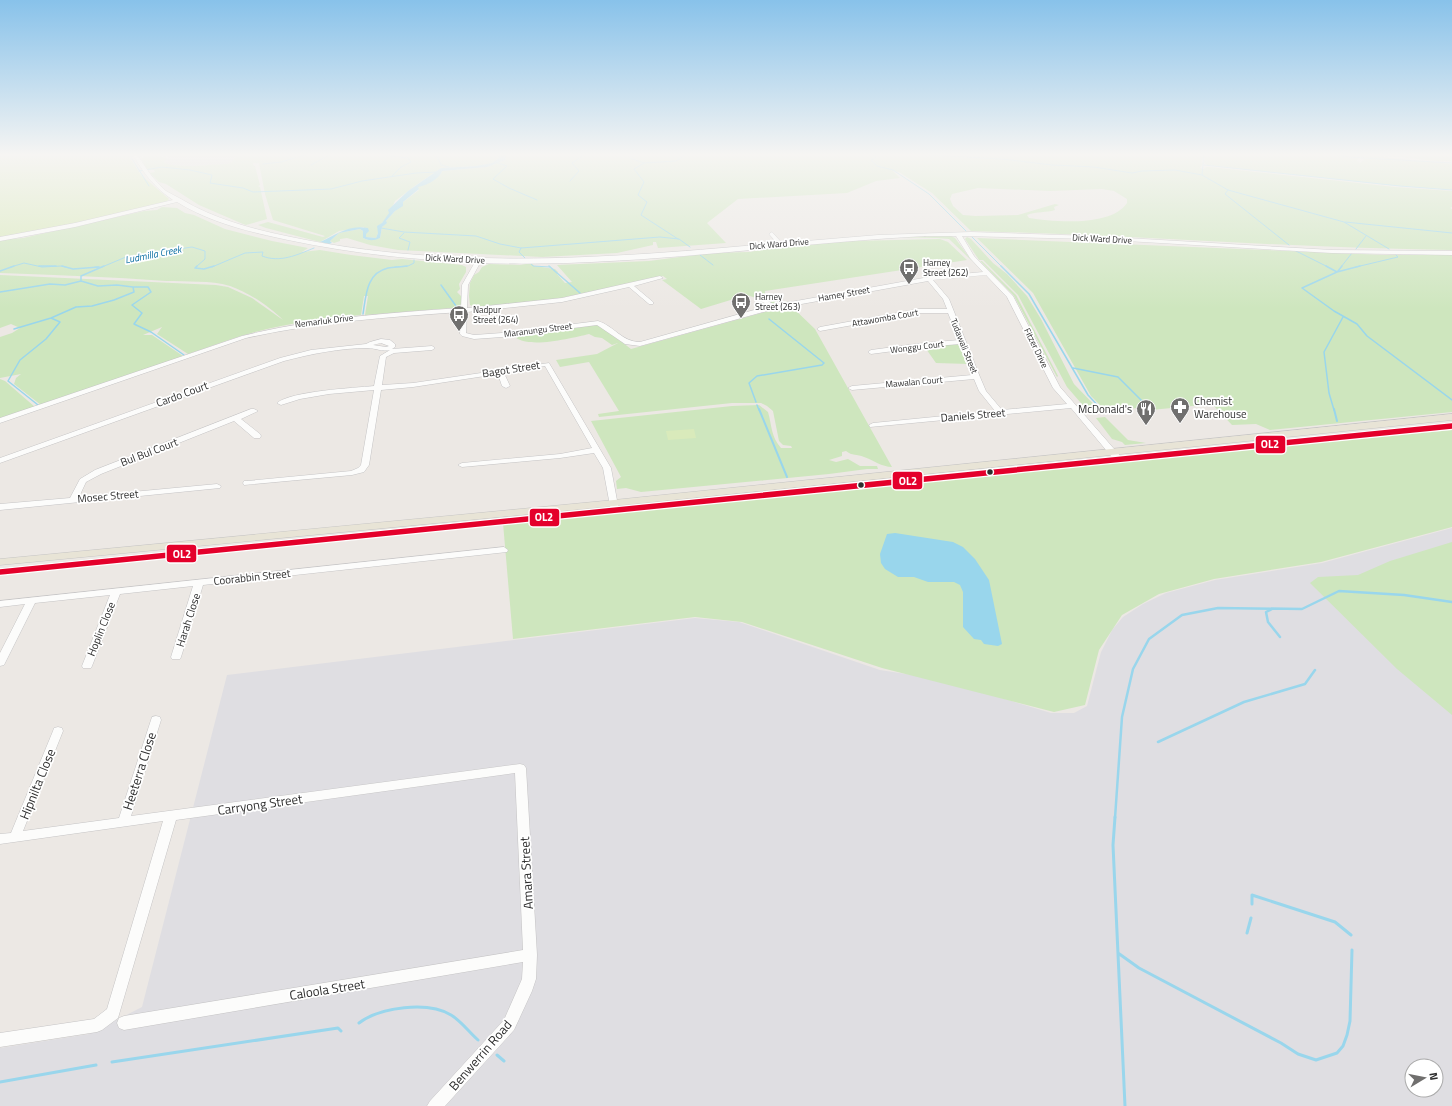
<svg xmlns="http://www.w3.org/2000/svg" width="1452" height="1106" font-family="'Titillium Web',sans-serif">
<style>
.industrial{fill:#dcd9db}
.airport{fill:#dfdee2;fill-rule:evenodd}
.green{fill:#cee6be;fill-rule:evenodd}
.pitch{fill:#d9eabb}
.water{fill:#99d6ec}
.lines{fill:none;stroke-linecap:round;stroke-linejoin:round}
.stream-far4{stroke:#99d6ec;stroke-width:1}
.stream-far3{stroke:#99d6ec;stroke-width:1.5}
.stream-far2{stroke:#99d6ec;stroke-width:2}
.stream-far1{stroke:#99d6ec;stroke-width:2.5}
.stream{stroke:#99d6ec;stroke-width:3}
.minor-casing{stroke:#c5c4c5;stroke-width:1}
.major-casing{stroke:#c6c5c4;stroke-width:1}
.minor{fill:#fcfcfb;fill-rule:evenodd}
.major{fill:#e8e4d6;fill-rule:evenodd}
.bus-1-casing{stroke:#fff;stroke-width:8}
.bus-1{stroke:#e4002b;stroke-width:5.5}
.bus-dot{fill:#2e2e2e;stroke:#fff;stroke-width:1.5}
.labels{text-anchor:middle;stroke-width:3.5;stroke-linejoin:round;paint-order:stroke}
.far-street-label{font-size:9px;fill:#2e2e2e;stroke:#fff}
.far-poi-label{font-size:9px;fill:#2e2e2e;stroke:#fff;text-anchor:start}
.far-water-label{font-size:10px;font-style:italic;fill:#0d6fa3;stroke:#fff}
.street-label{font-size:11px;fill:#2e2e2e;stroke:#fff}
.poi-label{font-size:11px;fill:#2e2e2e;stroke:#fff;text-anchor:start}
.near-street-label{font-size:13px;fill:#2e2e2e;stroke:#fff}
.line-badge{stroke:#fff;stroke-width:1.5}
.badge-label{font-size:11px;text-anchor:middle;font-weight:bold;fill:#fff}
</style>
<rect width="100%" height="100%" fill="#ece8e4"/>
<path class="industrial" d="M170 154H237L232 162 228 164 192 166 168 165 164 162Z"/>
<path class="airport" d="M1452 528V1106H0V1048L89 1034 142 1007 227 675 695 618 739 622 880 670 919 676 985 693 1051 713H1074L1087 706 1101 652 1112 630 1123 617 1143 604 1166 593 1215 580 1322 563ZM1412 1066H1436V1090H1412Z"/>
<path class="green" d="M154 154H158V156L167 158 164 162C172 169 216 164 228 164L232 162 237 154H499V158L492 163 476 166 441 168 416 185 395 201 388 216 382 223 376 238 366 237 364 227 339 231 320 242 266 228 258 225 268 222 323 237 325 236 273 220 265 194 259 163H253V165L255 166 260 185 258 186 260 187 267 219 246 225 243 224 199 205 166 184 159 182 150 173 155 172 154 170 146 169 141 158Z
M507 154H1452V161H1436L1383 155H1354L1358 157 1357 161 1360 163 1364 160 1358 156 1361 155 1452 164V190L1388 185 1207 165 1204 162 1205 154H1203L1204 158 1201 162 1203 163 1200 168 1204 169 1206 167H1210L1395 187 1452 191V207L1450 208 1452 209V250C1291 248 1131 235 971 231L932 193 899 172 893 171 900 178 876 181 847 193 738 199 707 223 726 243 658 248 656 242H653V245L617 253 542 257 398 250 370 245 347 238 340 239V241L334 243 330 241 339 233 360 229 363 231V238L368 240 380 238 382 227 386 223V221L403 202 419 190 417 187 441 174 442 171 487 167 505 160ZM978 188 1050 191 1102 189 1114 191 1127 199V203C1111 227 1054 222 1029 218L1027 215C1037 211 1046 213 1055 210L1054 207 1059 205 1055 204 1018 215 976 216 963 215 953 206 950 199 952 194Z
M162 207 177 208 185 213 194 215 225 229 272 241 308 248 302 252 320 250 351 255 392 260 402 259 462 265 466 267V272L459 284 460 289 457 292 462 297 461 304 457 308H452L365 315 368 296H364L361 315C325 318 290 323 255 332 232 338 210 347 188 354L157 334 162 327 143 335H152L183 356 41 405 14 384 16 378 21 374 0 378V337L12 333 20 328 11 324 0 328V275L216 285 228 287 252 298 283 320C270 307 248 292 230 286 210 280 187 282 166 281 111 277 56 275 0 273V240L23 238 144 211 157 210Z
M951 236 955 238 972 261 949 239 937 238 895 237Z
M967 237 971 239 993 263 1007 274 1027 296 1041 319 1074 384 1103 414 1096 413 1093 415 1087 410 1067 387 1018 295 983 260H979L965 239Z
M977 238 1385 255H1452V412L1270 430 1256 424 1232 425 1212 404 1141 411 1138 408 1112 410 1114 413H1108L1091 396 1033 293Z
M940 239 948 242 967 260 765 291V297C774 303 781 301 790 302L773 304 758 299 766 305 753 310 760 307 763 304 756 298 747 295 701 309 662 280 667 279 663 276 561 298 524 303 475 307 470 305 469 296 470 283 474 275 479 272 482 267 489 264 520 265 532 263 534 266 555 269 558 272 557 274 565 283 572 282 557 265 649 261 710 253 749 252 773 248 851 241Z
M980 261H982L1016 295 1058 376 1057 377 1014 296Z
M790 305 815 329 892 467C882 467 873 460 864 457 857 454 852 456 846 451L842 452V456L829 460 836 462 848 459 860 466H877L878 469H867L829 474 641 492 626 488 617 489 616 481 621 477 591 421 732 406 759 405 768 412C772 426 771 437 781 448H792L791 446 783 445 779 441 773 411 767 406 761 403H732L599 417 598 414 619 411 589 362 560 367 556 360 597 354 618 343 612 345 602 338 595 337 589 334C572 338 529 349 515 337L595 325 601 326 631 349Z
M957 344 961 345 969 364 936 363 924 346Z
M0 379 5 381 35 407 0 419Z
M1105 417 1128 440 1146 443 1125 445 1122 442 1112 439 1096 418Z
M1452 430V527L1321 562 1214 579 1159 594 1122 615 1099 650 1085 705 1054 712 882 668 742 622 695 617 513 639 503 523Z
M1452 542V715L1397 669 1310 583 1318 577 1358 575 1390 561Z"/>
<path class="pitch" d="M0 154H127L141 175 169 199 166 202C111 216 56 229 0 237Z
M694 429 696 438 668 440 666 431Z"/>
<path class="water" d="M499 154H507L505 160 487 167 442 171C440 179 425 186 418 187L419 189 403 202V206L395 211 386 221 387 223 382 227 380 238C373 241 370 241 363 238V231L360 229 339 233 330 241 332 243 329 244 320 242C336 235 348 224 368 228L369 231 366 234V237L376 238 378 233 377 226 382 223 389 213 388 210 408 191 441 168 476 166 492 163 499 158Z
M895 533 953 542 963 547 975 559 989 580 1002 644 998 646 984 644 981 640 974 639 963 627V592L960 585 954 582H928L914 577H898L885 569 881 563 880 554 887 534Z"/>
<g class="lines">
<path class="stream-far4" d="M129 154 149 186
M386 154 384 155 408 158 411 162 401 167 392 176
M436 154 441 165 449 167
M631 154 630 158 644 163
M872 154 877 157 871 160 877 166 893 170 929 194 966 231
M911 154 1002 159 1052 165 1094 167 1132 173 1142 171 1175 170 1202 175
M1204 154 1202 175 1228 190 1344 222 1389 249
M1333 154 1348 157 1452 163
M495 162 507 166 493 179 509 188 537 200
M263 164 281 162 308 154
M311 165 331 154
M1204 165 1400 186 1452 190
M139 171 162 167 190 170 212 175 210 183 243 188 253 192 331 189 362 181 416 173 437 172
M570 181 579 171 572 163 581 157 582 154
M1228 190 1225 194 1289 245
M1345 222 1452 233
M381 228 404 232 476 236 500 244 521 248 660 237 679 239 690 247
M404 233 399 238 410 242 408 250
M972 237 1002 267
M678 239 641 215 647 202 638 195 644 182 634 169 644 163 676 161 686 154
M521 248 519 252 526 259
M1356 249 1366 236
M1294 250 1328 267
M700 255 713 265
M529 262 533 266 550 267
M11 267 24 263 42 267 61 266 66 267
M95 267H99
M102 267 126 257 192 247 205 251V259L196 267
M212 267 245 253 263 252 262 256C280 263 297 255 314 248
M395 267 408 266 414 263V260
M1341 267 1352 253
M1356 267 1398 257 1396 255"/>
<path class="stream-far3" d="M39 266H56
M62 266 73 269 99 267
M197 266 195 268 204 269 214 266
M549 266 580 293
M1001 266 1029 294 1088 395 1102 410
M1326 266 1337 272
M1360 266 1337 272 1302 288 1334 311 1357 324 1367 336 1452 400
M0 271 14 266
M1338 271 1342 266
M441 285 456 306
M133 287H148L151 292 132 305 142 313 134 324 151 332 184 355
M0 292 50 284 65 285 81 281
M363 314C366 296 366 273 388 268 394 267 401 267 407 266
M14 329 51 318 76 307 92 306 114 300 134 292 133 287 117 285 98 286 81 281V276L104 266
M1073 368 1118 377 1149 408
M756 402 749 383 757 376 822 365 824 363 769 319
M38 405 8 381 20 360 46 339 60 322 51 318
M757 405 759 410
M1334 410 1329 393 1324 352 1343 317"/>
<path class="stream-far2" d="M759 409 787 477
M1101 409 1105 413
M1334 409 1337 421"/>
<path class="stream-far1" d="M1272 609 1266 612 1268 622 1280 637
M1158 742 1244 702 1305 684 1315 670
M1115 818 1122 717 1133 669 1149 639 1182 615 1218 608 1302 609 1339 591 1404 595 1452 602"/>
<path class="stream" d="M1115 817 1113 845 1125 1106
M1252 904V895L1335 922 1351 935
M1247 933 1251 918
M1118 953 1139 968 1281 1043 1298 1054 1316 1060 1337 1053 1343 1046 1347 1035 1350 1021 1352 950
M359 1023C380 1007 428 1001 451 1015 461 1021 469 1032 478 1040
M497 1055 504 1061
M112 1062 338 1028 341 1031
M0 1082 96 1065"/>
<defs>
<path id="minor" d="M133 154H137C145 167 154 181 166 191 171 194 176 196 181 199 214 219 252 229 291 237 452 271 614 258 777 243L769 234 772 232 782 243 878 235 971 232 1092 236 1332 250 1452 251V255L1332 253 1092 239 962 236 974 256 1013 296 1060 387 1122 458 1123 460 1122 462H1116L1071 408 870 427 869 425 873 423 995 411 979 391 974 379 852 390 848 388 852 386 972 375 960 344 924 347 871 354 868 352 871 350 924 343 959 340 948 313H919L820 331 817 329 820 327 919 309H947L943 299 928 281 774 309 640 346 625 344 597 325 502 337 474 339 462 336 460 334 461 312C388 317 317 322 246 338L0 423V418L242 336C314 318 387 313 461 308L462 285 475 262C412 260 350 253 288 240 250 232 211 223 177 202L75 227 0 241V237L75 223 173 200C156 189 142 172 133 154ZM925 236H956L970 258 983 272 929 277 774 305 757 293 755 294V296L768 306 640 342C622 342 614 326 598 321L502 333 474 335 466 333 467 312 562 302 629 287 649 304H653V302L634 286 663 278 660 276 562 298 467 308 468 285 480 263C629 268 777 244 925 236ZM986 275 1007 297 1053 388 1067 404 1002 410 986 391 980 377 949 299 933 280Z
M381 339 390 340 395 344V347L392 349 432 346 435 348 432 350 394 353 386 357 382 385 413 383 549 363 611 468 619 511 618 513H612L611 511 603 468 594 453 560 458 462 467 458 465 462 463 560 454 592 448 545 366 504 373 510 386 506 388 502 386 498 374 413 387 381 390 369 465 364 472 352 475 244 485 243 483 244 481H247L351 471 358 468 361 465 374 390 329 394 300 399 281 405 277 403C291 391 354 388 374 386L380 356 390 350C382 352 375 348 368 348 340 348 311 354 284 361L0 463V458L280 358 311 350 366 344 370 342ZM381 343 389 346 386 347 373 345Z
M251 409H254L258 411 241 419 260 434 261 436 260 438H254L234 421 101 474 86 482 79 497 217 484 221 486 220 488 0 510V504L70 498 80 479 95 470Z
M504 547 508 550 507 552 203 585 181 657 180 659H172L171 657 193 586 120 594 92 666 91 668H83L82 666 110 595 35 603 4 665 0 666V653L25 604 0 607V601Z
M156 716 160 717 161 720 131 816 520 764 524 765 526 768 537 955 536 979 532 991 514 1030 445 1106H427L430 1101 504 1020 522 979 523 962 124 1030 119 1028 117 1023 119 1018 124 1016 523 950 515 773 176 820 118 1018 102 1030 97 1032 0 1047V1033L94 1019 107 1009 163 821 0 844V834L11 833 53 731 54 728 58 727 62 728 63 731 23 831 119 818 151 720 152 717Z"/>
<path id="major" d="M1452 414V420L614 506 0 565V559L614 500Z
M1452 423V429L0 575V569Z"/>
</defs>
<use href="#minor" class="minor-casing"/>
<use href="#major" class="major-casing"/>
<use href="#minor" class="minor"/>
<use href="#major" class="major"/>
<defs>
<path id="bus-1" d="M0 572 1452 426"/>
</defs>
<use href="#bus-1" class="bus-1-casing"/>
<use href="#bus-1" class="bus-1"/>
</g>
<linearGradient id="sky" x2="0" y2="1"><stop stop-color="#88c2ea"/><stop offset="0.5" stop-color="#f6f5f3"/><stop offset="1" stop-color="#f6f5f3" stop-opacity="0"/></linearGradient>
<rect width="1452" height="309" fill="url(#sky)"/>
<defs>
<symbol id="bus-pin" viewBox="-11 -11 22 30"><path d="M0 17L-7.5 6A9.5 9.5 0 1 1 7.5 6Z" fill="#706f6e" stroke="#fff"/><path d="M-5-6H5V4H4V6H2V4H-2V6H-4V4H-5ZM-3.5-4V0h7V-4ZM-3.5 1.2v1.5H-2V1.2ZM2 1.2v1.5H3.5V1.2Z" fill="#fff"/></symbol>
<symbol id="pharmacy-pin" viewBox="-11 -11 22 30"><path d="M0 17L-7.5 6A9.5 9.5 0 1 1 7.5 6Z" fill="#706f6e" stroke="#fff"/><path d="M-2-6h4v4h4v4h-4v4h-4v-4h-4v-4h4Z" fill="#fff"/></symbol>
<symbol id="restaurant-pin" viewBox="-11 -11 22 30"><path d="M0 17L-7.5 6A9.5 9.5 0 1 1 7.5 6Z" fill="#706f6e" stroke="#fff"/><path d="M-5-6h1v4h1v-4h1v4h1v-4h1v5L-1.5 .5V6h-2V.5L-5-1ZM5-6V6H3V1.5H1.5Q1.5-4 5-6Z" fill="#fff"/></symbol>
</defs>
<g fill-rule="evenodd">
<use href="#bus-pin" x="898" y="257" width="22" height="30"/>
<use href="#bus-pin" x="730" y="291" width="22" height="30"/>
<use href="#bus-pin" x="448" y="304" width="22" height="30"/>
<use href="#pharmacy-pin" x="1169" y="396" width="22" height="30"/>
<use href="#restaurant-pin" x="1135" y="398" width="22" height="30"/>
</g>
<g class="bus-dot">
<circle cx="990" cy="472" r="3.5"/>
<circle cx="861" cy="485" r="3.5"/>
</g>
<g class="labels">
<g class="far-street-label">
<text transform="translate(1102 239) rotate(3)" y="3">Dick Ward Drive</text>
<text transform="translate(779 244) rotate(-5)" y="3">Dick Ward Drive</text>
<text transform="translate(455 259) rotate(3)" y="3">Dick Ward Drive</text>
<text transform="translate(844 294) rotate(-10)" y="3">Hamey Street</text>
<text transform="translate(885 318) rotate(-10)" y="3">Attawomba Court</text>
<text transform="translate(324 321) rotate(-7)" y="3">Nemarluk Drive</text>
<text transform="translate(538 330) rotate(-7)" y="3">Maranungu Street</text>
<text transform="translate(964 346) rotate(68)" y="3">Tudawali Street</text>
<text transform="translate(917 347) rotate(-7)" y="3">Wonggu Court</text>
<text transform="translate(1036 348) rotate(64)" y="3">Fitzer Drive</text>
<text transform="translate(914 382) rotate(-5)" y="3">Mawalan Court</text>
</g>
<g class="far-poi-label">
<text x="923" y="266">Harney<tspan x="923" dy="10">Street (262)</tspan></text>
<text x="755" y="300">Harney<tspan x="755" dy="10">Street (263)</tspan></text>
<text x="473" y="313">Nadpur<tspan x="473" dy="10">Street (264)</tspan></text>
</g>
<g class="far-water-label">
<text transform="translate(153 254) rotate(-11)" y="4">Ludmilla Creek</text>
</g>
<g class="street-label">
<text transform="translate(511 369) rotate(-9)" y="4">Bagot Street</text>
<text transform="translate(182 394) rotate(-20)" y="4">Cardo Court</text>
<text transform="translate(973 415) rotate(-5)" y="4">Daniels Street</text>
<text transform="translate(149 452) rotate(-21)" y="4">Bul Bul Court</text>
<text transform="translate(108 496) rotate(-5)" y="4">Mosec Street</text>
<text transform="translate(252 577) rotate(-6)" y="4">Coorabbin Street</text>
<text transform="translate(188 620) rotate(-72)" y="4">Harah Close</text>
<text transform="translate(101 629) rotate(-68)" y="4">Hoplin Close</text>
</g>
<g class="poi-label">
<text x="1194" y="405">Chemist<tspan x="1194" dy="13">Warehouse</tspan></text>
<text x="1132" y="413" text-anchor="end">McDonald's</text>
</g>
<g class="near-street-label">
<text transform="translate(139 771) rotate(-72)" y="5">Heeterra Close</text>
<text transform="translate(37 784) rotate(-68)" y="5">Hipnilta Close</text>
<text transform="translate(260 804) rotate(-8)" y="5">Carryong Street</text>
<text transform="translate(526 873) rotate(-93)" y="5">Amara Street</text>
<text transform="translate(327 989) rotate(-9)" y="5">Caloola Street</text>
<text transform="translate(480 1055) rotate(-49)" y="5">Benwerrin Road</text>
</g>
</g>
<g class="line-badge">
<rect x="1255" y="435" width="31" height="19" rx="4" fill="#e4002b"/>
<rect x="892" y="471" width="31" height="19" rx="4" fill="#e4002b"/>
<rect x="529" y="508" width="31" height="19" rx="4" fill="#e4002b"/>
<rect x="166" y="544" width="31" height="19" rx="4" fill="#e4002b"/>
</g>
<g class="badge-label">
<text x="1270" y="448">OL2</text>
<text x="908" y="485">OL2</text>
<text x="544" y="521">OL2</text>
<text x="182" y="558">OL2</text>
</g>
<g transform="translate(1424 1078) rotate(80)"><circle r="19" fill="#ffffff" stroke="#ababab"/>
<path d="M0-3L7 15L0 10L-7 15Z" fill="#706f6e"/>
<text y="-6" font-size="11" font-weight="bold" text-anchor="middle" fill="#2e2e2e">N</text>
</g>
</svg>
